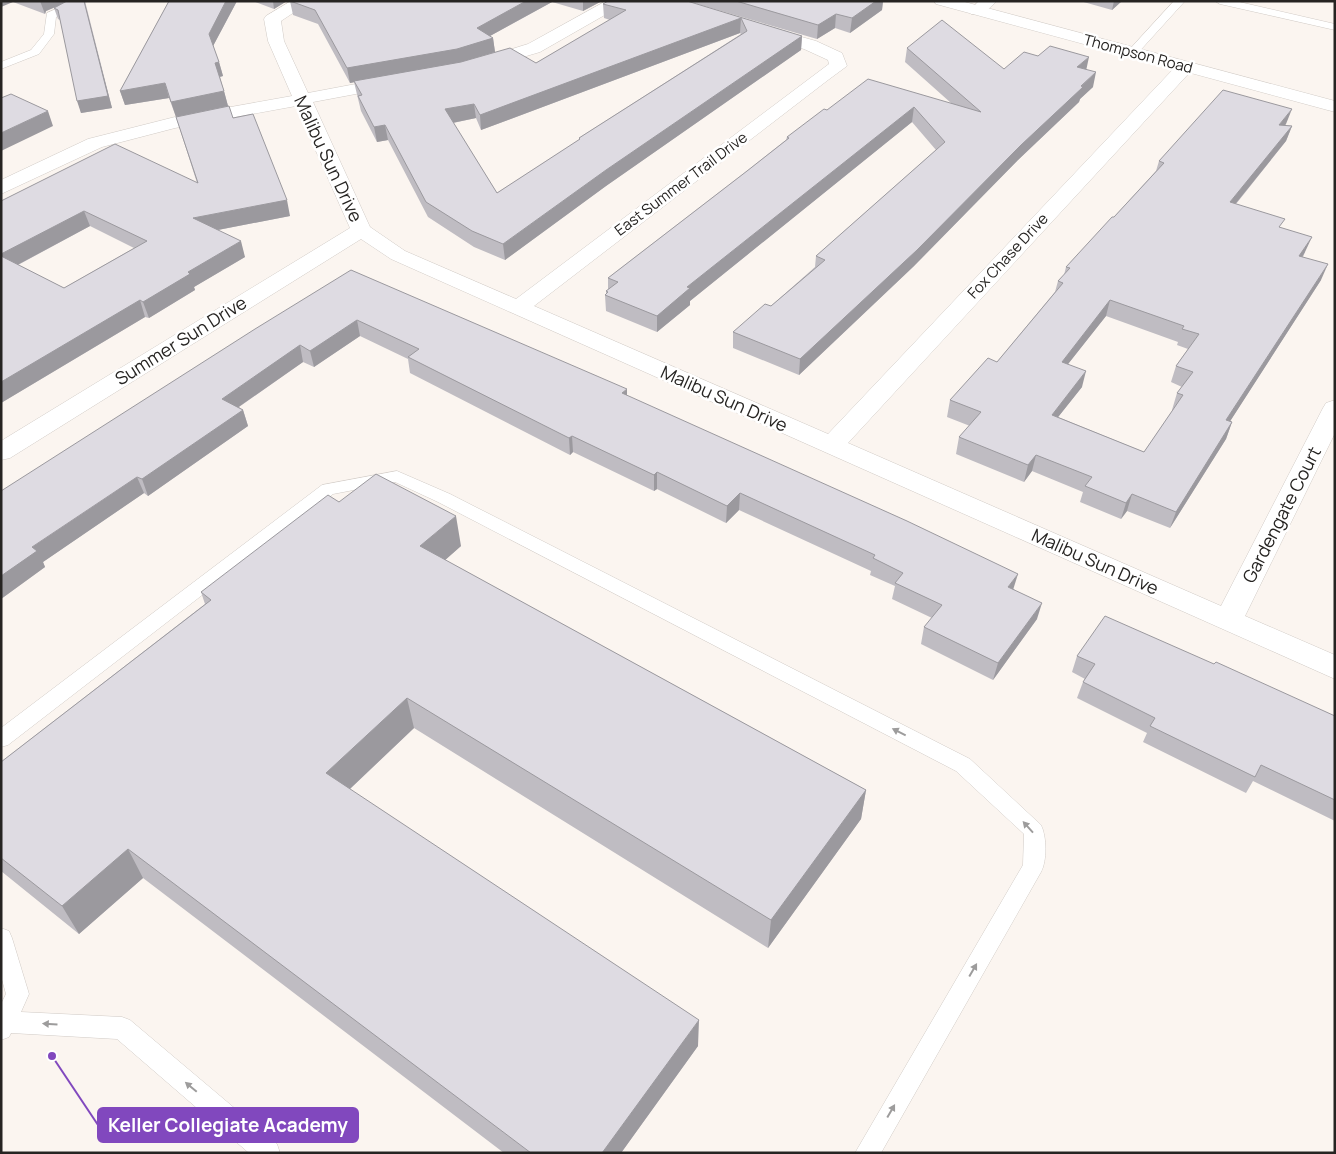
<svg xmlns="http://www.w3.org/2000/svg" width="1336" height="1154" font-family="Manrope,sans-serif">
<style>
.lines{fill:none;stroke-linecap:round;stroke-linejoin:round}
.lane-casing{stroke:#d1cbc6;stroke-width:1}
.street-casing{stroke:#d1cbc6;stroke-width:1}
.secondary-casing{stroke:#d1cbc6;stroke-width:1}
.lane{fill:#fff;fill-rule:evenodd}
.street{fill:#fff;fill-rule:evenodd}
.secondary{fill:#fff;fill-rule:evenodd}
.wall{fill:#bfbcc2;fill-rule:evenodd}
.shaded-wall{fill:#9b999e}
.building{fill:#dedbe2;stroke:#9b999e;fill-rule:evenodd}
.oneway{fill:#9d9c9c}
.labels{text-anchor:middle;stroke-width:5;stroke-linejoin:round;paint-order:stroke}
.far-street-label{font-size:15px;fill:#262422;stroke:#fff}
.street-label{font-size:18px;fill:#262422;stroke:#fff}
.leader{fill:none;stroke:#8148be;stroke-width:2}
.callout-dot{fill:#8148be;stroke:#fff;stroke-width:2}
.callout{fill:#8148be;stroke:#8148be;stroke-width:2}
.callout-label{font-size:19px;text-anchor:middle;font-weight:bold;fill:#fff}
</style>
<rect width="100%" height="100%" fill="#fbf5f0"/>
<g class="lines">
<defs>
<path id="lane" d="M74 1H88L56 17 54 34 39 54 1 69V62L31 50 44 34 47 13Z
M1174 1H1185L1137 54H1129L1128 52 1129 50Z
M1215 1H1235L1335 24V30L1220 4Z
M397 471 450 494 970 759 1041 825C1047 837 1047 861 1041 872L881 1153H855L1023 865 1024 834 956 771 438 502 395 482 333 494 8 745 1 747V728L322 485Z
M1 928 9 931 12 938 29 994 21 1012 122 1017 130 1020 277 1144 280 1153H249L117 1039 11 1033 9 1037 1 1040V1004L6 994 1 976Z"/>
<path id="street" d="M291 1H311L281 21 284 41 308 93 393 77 399 78 402 82 399 86 393 87 313 102 370 227 405 251 516 299 829 64 828 60 804 49 760 36 758 32 760 28 766 27 816 41 842 53 847 66 828 80 534 306 828 434 1179 63 1185 62 1191 63 1194 67 1191 71 848 443 1221 606 1323 408 1326 403 1335 400V433L1245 616 1335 655V679L391 259 361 239 10 458 1 460V441L350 228 296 106 175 128 102 147 1 194V180L88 139 175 117 292 96 268 41 264 19 266 16Z
M606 1H626L624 4 540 52 482 69 476 68 473 64 476 60 528 44Z
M979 1H997L983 14H971L969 11Z"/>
<path id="secondary" d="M934 1H961L1335 101V112L936 4Z"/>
</defs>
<use href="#lane" class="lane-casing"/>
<use href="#street" class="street-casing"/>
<use href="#secondary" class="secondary-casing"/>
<use href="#lane" class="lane"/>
<use href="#street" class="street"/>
<use href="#secondary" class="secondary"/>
</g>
<path class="wall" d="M1 1H85L112 108 81 113 60 20 58 19 54 8 56 7 46 11 45 14 13 2Z
M169 1H237L213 46 219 62 223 76 220 77 228 106 233 118 290 216 218 230 245 257 194 287 195 290 149 318 145 317 1 403V201L197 183 176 117 219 108 176 117 169 98 125 105 120 91ZM90 226 134 248 64 288 18 265Z
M253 1H287L274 9Z
M290 1H602L583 11 552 2 490 36 493 38 495 52 536 63 610 20 604 18 603 4 687 1 802 36 801 50 606 186 505 260 474 247 428 217 388 140 377 142 361 111 354 82 350 83 318 24 293 15ZM740 33 741 34 579 138V140L497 193 453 123 476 118 481 130Z
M687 1H883L882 10 850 33 835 28 817 39Z
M1080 1H1122L1112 10Z
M907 48 1004 69H1086L1093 87 1080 99 1079 102 1018 160 914 266 799 375 733 348V332L771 306 815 267 816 256 936 150 912 122 690 301V305L657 332 606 311 605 295 606 294V291L608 290V278L747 171 786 140 787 137 827 110 951 103 905 62Z
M1286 124 1285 125 1292 126 1286 141 1236 204 1281 228 1305 252 1303 257 1321 280 1230 421 1232 422 1226 439 1170 528 1127 511 1121 519 1080 502 1083 492 1032 471 1024 482 956 454 959 437 970 426 947 417 950 400 997 362 1055 292 1058 281 1064 275 1066 267 1114 217 1156 171 1159 161ZM1106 316 1178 342 1177 345 1188 349 1176 366 1171 382 1182 387 1177 393 1172 410H1173L1144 452 1058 417 1082 387 1068 364Z
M351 270 627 396 1014 589 1037 619 993 680 921 644 924 627 932 618 892 599 895 586 870 575 871 571 739 510 726 523 657 489 654 491 573 452 570 455 410 373 408 359 360 336 314 367 303 362 239 407 243 410 248 426 148 496 144 493 43 562 45 567 1 599Z
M339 502 461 546 445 560 866 790 861 819 768 948 414 728 350 789 698 1046 621 1153H504L143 878 79 934 1 871V762L205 604 201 592Z
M1077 656 1214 664 1335 716V821L1253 781 1246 793 1143 742 1147 733 1077 698 1083 682 1085 679 1072 672Z"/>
<path class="shaded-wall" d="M1 1H13V2L1 7Z
M40 1H69L46 11 45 14Z
M84 1 112 108 81 113 77 101Z
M226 1H237L212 48 209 34Z
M273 1H287L274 9Z
M526 1 552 2 479 42 493 38 495 52 459 63 350 83 347 68 477 28Z
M583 1H602L583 11Z
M876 1H883L882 10 850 33 852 18Z
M1114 1H1122L1112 10Z
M836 14 835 28 817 39 818 25Z
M741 18 740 33 481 130 480 115Z
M802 36 801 50 606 186 505 260 503 244 606 170Z
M1089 57 1086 71 1077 67Z
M219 62 223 76 219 77 215 63Z
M1096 72 1093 87 1080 99 1079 102 1018 160 914 266 799 375 800 359Z
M165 83 169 98 125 105 120 91Z
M224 91 228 106 176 117 171 102Z
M474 104 476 118 447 124 445 109Z
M914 107 912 122 690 301V305L657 332V316L687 287Z
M1292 109 1286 124 1273 140 1279 125Z
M48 111 53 126 1 151V133Z
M385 125 388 140 377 142 374 127Z
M1292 126 1286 141 1224 218 1230 202Z
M287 200 290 216 197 234 193 218Z
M84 211 90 226 6 271 1 260V254Z
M1312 237 1305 252 1293 272 1299 256Z
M241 241 245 257 194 287 195 290 149 318 143 302 188 272Z
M1328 264 1321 280 1220 437 1226 420Z
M140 300 145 317 1 403V382Z
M1110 300 1106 316 1057 378 1062 362Z
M357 320 360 336 314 367 310 351Z
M300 345 303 362 227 415 222 399Z
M1086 371 1082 387 1047 431 1052 415Z
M627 389V406L622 393Z
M243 410 248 426 148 496 142 479Z
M1232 422 1226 439 1170 528 1176 512Z
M572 436 573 452 570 455 569 438Z
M1036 455 1032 471 1024 482 1028 465Z
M657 472V489L654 491V475Z
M137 477 144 493 43 562 45 567 1 599V576L32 547Z
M740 493 739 510 726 523 727 506Z
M1132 494 1127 511 1121 519 1126 503Z
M456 516 461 546 426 577 420 546Z
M1018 574 1013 590 1008 587Z
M1042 603 1037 619 993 680 998 663Z
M407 698 414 728 335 803 326 773Z
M866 790 861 819 768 948 771 920Z
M128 849 143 878 79 934 62 906Z
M699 1020 698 1046 621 1153H602Z"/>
<path class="building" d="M67 1H84L108 96 77 101 58 10 54 8Z
M169 1H226L209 34 219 62 215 63 224 91 171 102 165 83 120 91Z
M290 1H526L477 28 493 38 457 49 347 68 315 10Z
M608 1H687L802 36 606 170 503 244 472 231 426 202 385 125 374 127 358 96 362 95 354 81 461 62 510 48 536 63 626 10 603 4ZM741 18 747 31 579 138 580 139 497 193 445 109 474 104 480 115Z
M736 1H876L852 18 836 14 818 25Z
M942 20 1004 69 1024 52 1038 56 1050 46 1089 57 1077 67 1096 72 1081 86 1083 87 1021 145 917 250 800 359 733 332 765 304 771 306 825 260 816 256 945 142 914 107 687 287 690 288 657 316 605 295 608 292 606 291 618 282 608 278 747 171 789 138 787 137 824 109 827 110 868 79 981 112 907 48Z
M1223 90 1292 109 1279 125 1292 126 1230 202 1285 219 1279 227 1312 237 1299 256 1328 264 1226 420 1232 422 1176 512 1132 494 1126 503 1085 486 1092 477 1036 455 1028 465 959 437 981 412 950 400 988 358 997 362 1063 283 1058 281 1070 268 1066 267 1112 217H1114L1164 163 1159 161ZM1110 300 1184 326 1182 329 1199 334 1176 366 1193 372 1177 393 1183 395 1144 452 1052 415 1086 371 1062 362Z
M11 94 48 111 1 133V98Z
M229 106 233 118 253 114 287 200 193 218 241 241 188 272 190 274 143 302 140 300 1 382V256L64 288 147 241 84 211 1 254V201L115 144 198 183 176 117Z
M351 270 627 389 622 393 907 521 1018 574 1008 587 1042 603 998 663 924 627 942 605 895 583 903 573 873 558 875 555 740 493 727 506 657 472 654 475 572 436 569 438 408 357 419 349 357 320 310 351 300 345 222 399 243 410 142 479 137 477 32 547 37 551 1 576V491L255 329Z
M376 474 456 516 420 546 866 790 771 920 407 698 326 773 699 1020 602 1153H531L128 849 62 906 1 858V762L211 600 201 592 328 495 339 502Z
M1105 616 1214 664 1216 662 1335 716V800L1261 765 1255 777 1150 726 1155 718 1083 682 1095 664 1077 656Z"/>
<defs><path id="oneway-solid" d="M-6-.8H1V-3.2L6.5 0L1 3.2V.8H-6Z" transform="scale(1.25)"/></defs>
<g class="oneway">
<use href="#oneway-solid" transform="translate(899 732) rotate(-153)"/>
<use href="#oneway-solid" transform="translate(1028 827) rotate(-132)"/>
<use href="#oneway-solid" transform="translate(973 970) rotate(-60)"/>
<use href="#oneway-solid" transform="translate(50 1024) rotate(-177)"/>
<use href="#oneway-solid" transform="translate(191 1087) rotate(-140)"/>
<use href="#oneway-solid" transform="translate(891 1111) rotate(-60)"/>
</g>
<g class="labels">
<g class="far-street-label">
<text transform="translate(1138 54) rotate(15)" y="5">Thompson Road</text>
<text transform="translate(681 184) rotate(-37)" y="5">East Summer Trail Drive</text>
<text transform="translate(1008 256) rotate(-47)" y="5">Fox Chase Drive</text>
</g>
<g class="street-label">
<text transform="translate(328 159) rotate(65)" y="6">Malibu Sun Drive</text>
<text transform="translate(181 341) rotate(-32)" y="6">Summer Sun Drive</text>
<text transform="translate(724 399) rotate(24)" y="6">Malibu Sun Drive</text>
<text transform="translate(1282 515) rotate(-63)" y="6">Gardengate Court</text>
<text transform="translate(1095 562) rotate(24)" y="6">Malibu Sun Drive</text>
</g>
</g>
<path class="leader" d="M52 1056L98 1125"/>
<circle class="callout-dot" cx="52" cy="1056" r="5"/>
<rect class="callout" x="98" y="1108" width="260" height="34" rx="5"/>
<g class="callout-label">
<text x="228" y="1132">Keller Collegiate Academy</text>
</g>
<rect width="1336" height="1154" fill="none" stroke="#262422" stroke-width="5"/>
</svg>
